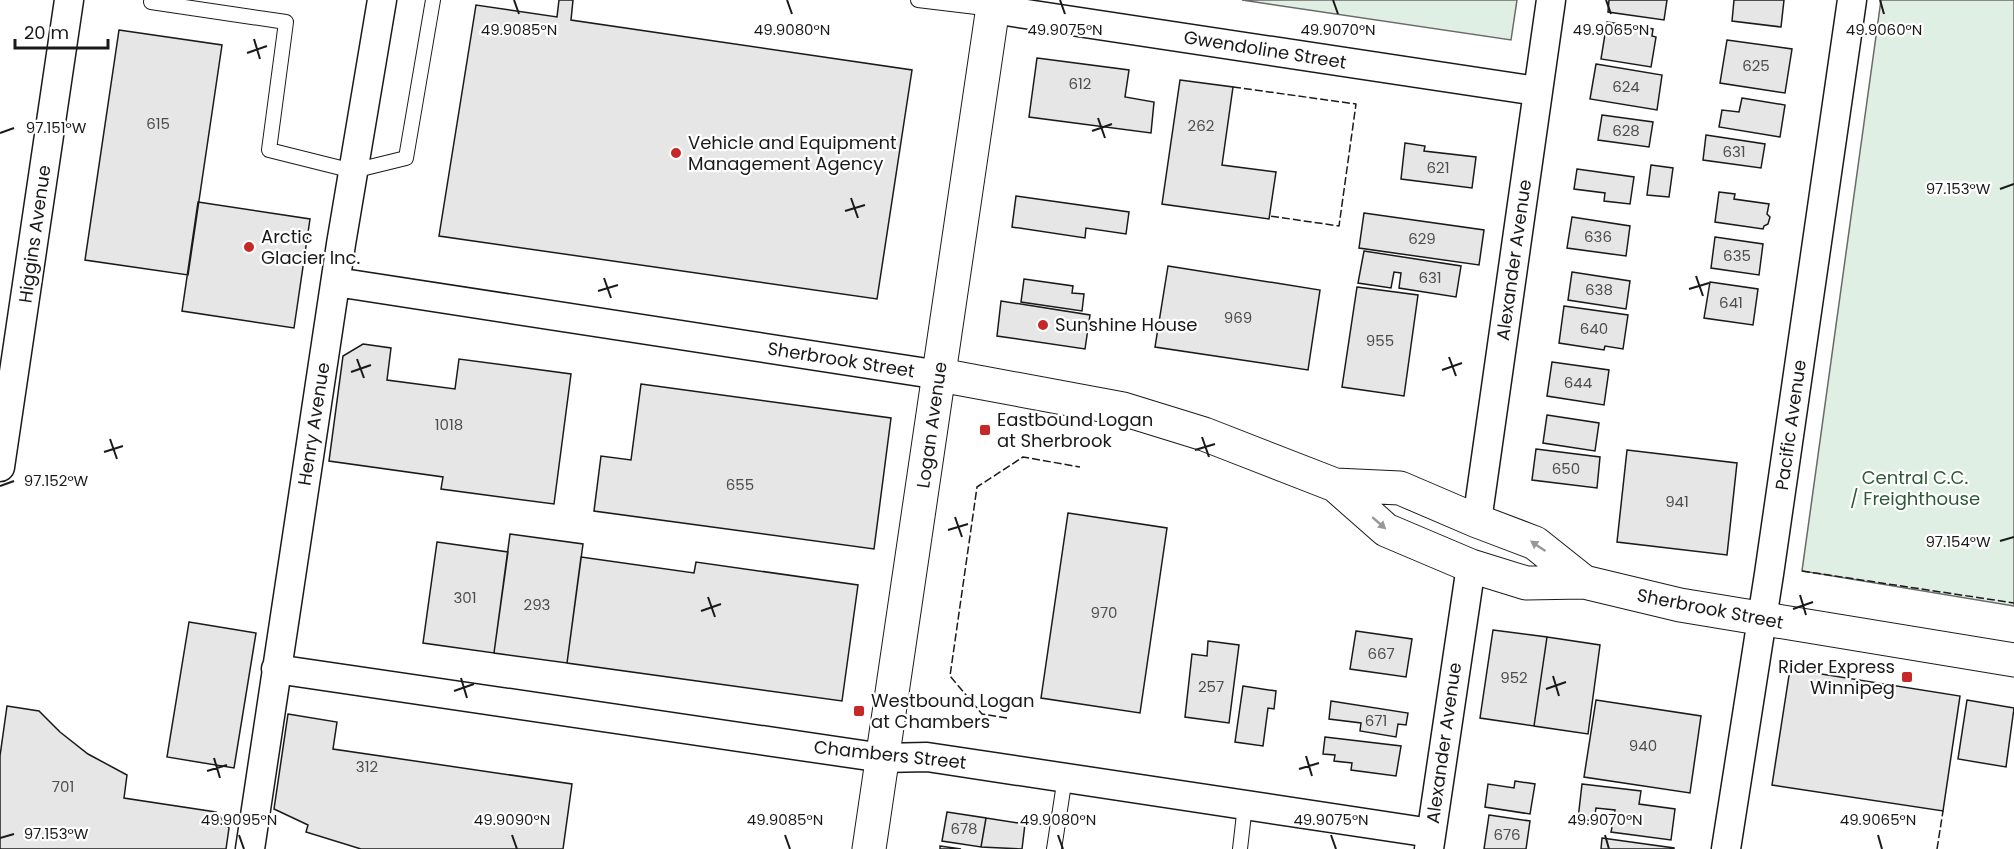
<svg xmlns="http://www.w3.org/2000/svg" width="2014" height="849" font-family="Poppins,sans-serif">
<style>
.green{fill:#e0efe3;stroke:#6a6a6a;stroke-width:1.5}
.building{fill:#e6e6e6;stroke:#1a1a1a;stroke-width:1.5}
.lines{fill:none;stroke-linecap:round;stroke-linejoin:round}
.lane-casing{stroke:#1a1a1a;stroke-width:16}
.street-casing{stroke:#1a1a1a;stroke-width:31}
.secondary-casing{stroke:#1a1a1a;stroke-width:35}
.lane{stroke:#fff;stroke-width:14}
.street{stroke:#fff;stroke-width:28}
.secondary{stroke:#fff;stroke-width:33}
.fence{stroke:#1a1a1a;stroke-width:1.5;stroke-dasharray:8 3;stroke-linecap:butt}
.oneway{fill:#989898}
.ticks{fill:none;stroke:#1a1a1a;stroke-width:2}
.poi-dot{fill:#c62828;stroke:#fff;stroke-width:2}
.labels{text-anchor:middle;stroke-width:4.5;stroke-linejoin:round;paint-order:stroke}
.number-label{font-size:15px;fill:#4d4d4d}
.street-label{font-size:18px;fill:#1a1a1a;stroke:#fff}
.poi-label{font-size:18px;fill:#1a1a1a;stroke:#fff;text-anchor:start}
.park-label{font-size:18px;fill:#2b5a34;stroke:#fff}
.ticks-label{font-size:15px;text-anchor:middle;fill:#1a1a1a;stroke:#fff;stroke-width:4.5;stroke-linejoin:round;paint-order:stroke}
</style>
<rect width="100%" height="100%" fill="#fff"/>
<path class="green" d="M1242 0H1517L1511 40Z
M1881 0H2014V606L1802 571Z"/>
<path class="building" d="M559 0H573L571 20 912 70 877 299 439 236 476 5 557 17Z
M1609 0H1667L1664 20 1608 12Z
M1734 0H1784L1781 27 1732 21Z
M1607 22 1653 29 1652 36 1656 37 1651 67 1601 59Z
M119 30 222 45 188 275 85 260Z
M1727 40 1792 49 1785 93 1720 83Z
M1037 58 1129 70 1125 97 1154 102 1151 133 1029 117Z
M1596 64 1662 75 1657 110 1590 99Z
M1180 80 1233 87 1222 165 1276 172 1269 219 1162 204Z
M1742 98 1785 105 1780 137 1719 127 1722 110 1739 112Z
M1602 115 1653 122 1649 147 1598 140Z
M1706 135 1765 144 1761 168 1703 160Z
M1405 143 1425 146 1424 151 1476 157 1472 188 1401 179Z
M1651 165 1673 168 1669 197 1647 195Z
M1577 169 1634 177 1630 204 1604 201 1605 193 1574 189Z
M1719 192 1735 194 1734 199 1769 204 1767 214 1770 217 1768 224 1764 226 1763 229 1715 222Z
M1016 196 1129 212 1126 234 1086 228 1085 238 1012 227Z
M198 202 310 219 294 328 182 311Z
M1364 213 1484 230 1479 265 1359 248Z
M1572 217 1630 226 1626 256 1567 248Z
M1715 237 1763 244 1759 275 1711 268Z
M1364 251 1461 266 1456 297 1399 288 1401 273 1394 272 1391 288 1358 283Z
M1168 266 1320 290 1308 370 1155 347Z
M1572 272 1630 281 1626 309 1568 300Z
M1024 279 1073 286 1072 293 1084 294 1082 311 1021 302Z
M1710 282 1758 289 1753 325 1704 318Z
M1357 287 1418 295 1404 396 1342 387Z
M1001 301 1090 315 1085 349 997 336Z
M1564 306 1628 315 1623 349 1605 346 1604 350 1559 343Z
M363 344 391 348 387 380 455 389 459 359 571 374 554 504 441 489 443 477 329 461 343 356Z
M1552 362 1609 370 1604 405 1547 396Z
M641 384 891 418 874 549 594 511 601 456 631 460Z
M1547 415 1599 423 1595 451 1543 443Z
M1536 449 1600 457 1597 488 1532 480Z
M1627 450 1737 463 1727 555 1617 542Z
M1068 513 1167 528 1140 713 1041 698Z
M510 534 583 544 567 663 494 653Z
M437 542 508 552 494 653 423 643Z
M581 557 694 573 696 562 858 585 842 701 567 663Z
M189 622 256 633 234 768 167 757Z
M1493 630 1547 637 1534 726 1480 718Z
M1356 631 1412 639 1406 677 1350 669Z
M1547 637 1600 645 1588 734 1534 726Z
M1208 641 1239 645 1229 723 1185 717 1192 654 1207 656Z
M1790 669 1960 696 1943 811 1772 785Z
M1243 686 1276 691 1274 709 1268 708 1263 746 1235 742Z
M1596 700 1701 716 1690 793 1584 777Z
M1967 700 2014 708 2006 767 1958 759Z
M1331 701 1408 713 1406 725 1398 724 1396 737 1360 731 1361 723 1329 719Z
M7 706 39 711 60 732 88 754 127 775 124 798 216 812 229 828 226 849H0V756Z
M288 714 337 722 333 749 572 784 563 849H361L306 832 308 825 274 809Z
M1325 737 1401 746 1396 776 1351 770 1352 763 1334 761 1335 755 1323 754Z
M1515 781 1535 784 1530 814 1485 807 1488 784 1514 788Z
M1582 784 1641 791 1639 804 1675 809 1671 840 1611 832 1615 810 1596 808 1594 821 1578 819Z
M947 812 986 818 981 847 942 841Z
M1489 815 1530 821 1526 849H1484Z
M986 818 1025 824 1022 849 981 847Z
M1602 838 1674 848V849H1601Z
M940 846 961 849H940Z"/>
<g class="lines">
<defs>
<path id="lane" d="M918 0 993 9
M151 2 286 22 269 150 353 171 406 158 433 0
M1054 849 1065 777
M1240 849 1245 805"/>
<path id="street" d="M993 9 1537 91
M336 282 940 375
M0 467 69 0
M1477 521 1551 0
M276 669 883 758 927 757 1431 833
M250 849 341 244 382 0
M1429 849 1471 566
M1726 849 1769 574 1852 0"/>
<path id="secondary" d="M940 375 1123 409 1204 434 1335 485 1386 530 1471 566 1526 583 1584 582 1680 605 2014 660
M1335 485 1400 488 1477 521 1535 543 1584 582
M869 849 994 0"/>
</defs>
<use href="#lane" class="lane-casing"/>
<use href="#street" class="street-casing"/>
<use href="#secondary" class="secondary-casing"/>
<use href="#lane" class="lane"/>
<use href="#street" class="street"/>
<use href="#secondary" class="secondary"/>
<path class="fence" d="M1233 87 1356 104 1339 226 1270 216
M1802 571 2014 603
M1007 718 982 714 950 676 977 487 1023 457 1080 467
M1937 849 1943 811"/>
</g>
<defs><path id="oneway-solid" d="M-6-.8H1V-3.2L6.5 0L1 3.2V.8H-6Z" transform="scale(1.5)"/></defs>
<g class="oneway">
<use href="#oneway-solid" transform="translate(1379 523) rotate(41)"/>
<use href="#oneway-solid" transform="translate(1538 546) rotate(-146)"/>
</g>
<path class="ticks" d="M514 0 519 14M787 0 792 14M1060 0 1065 14M1333 0 1338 14M1606 0 1611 14M1880 0 1884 14M254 39 260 59M247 53 267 46M1098 118 1105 138M1092 131 1112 124M0 133 14 128M2000 189 2014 184M851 198 858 218M845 211 865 205M1696 276 1703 296M604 278 611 298M1689 289 1709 283M598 291 618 285M1449 357 1456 376M357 359 364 378M1442 370 1462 363M351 372 371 365M1202 437 1209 457M110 439 117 459M1195 450 1215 444M104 452 123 446M0 486 14 481M955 517 962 537M948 530 968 524M2000 541 2014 537M1800 595 1806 615M708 597 715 617M1793 609 1813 602M701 611 721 604M1553 676 1559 696M461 678 467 698M1546 689 1566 682M454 691 474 684M1306 756 1312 776M214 758 220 778M1299 769 1319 763M207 771 227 765M239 835 244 849M512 835 517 849M785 835 790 849M1058 835 1063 849M1331 835 1336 849M1605 835 1609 849M1878 835 1882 849M0 838 14 834"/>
<g class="poi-dot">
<circle cx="676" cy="153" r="6"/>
<circle cx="249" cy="247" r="6"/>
<circle cx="1043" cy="325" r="6"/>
<rect x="979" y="424" width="12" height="12" rx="3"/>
<rect x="1901" y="671" width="12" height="12" rx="3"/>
<rect x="853" y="705" width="12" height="12" rx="3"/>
</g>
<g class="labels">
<g class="number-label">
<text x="1756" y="71">625</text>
<text x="1080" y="89">612</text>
<text x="1626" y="92">624</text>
<text x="158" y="129">615</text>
<text x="1201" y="131">262</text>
<text x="1626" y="136">628</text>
<text x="1734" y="157">631</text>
<text x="1438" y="173">621</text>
<text x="1598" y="242">636</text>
<text x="1422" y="244">629</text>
<text x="1737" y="261">635</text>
<text x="1430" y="283">631</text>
<text x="1599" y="295">638</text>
<text x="1731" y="308">641</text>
<text x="1238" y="323">969</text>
<text x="1594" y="334">640</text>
<text x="1380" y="346">955</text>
<text x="1578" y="388">644</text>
<text x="449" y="430">1018</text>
<text x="1566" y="474">650</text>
<text x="740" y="490">655</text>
<text x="1677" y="507">941</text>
<text x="465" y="603">301</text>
<text x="537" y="610">293</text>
<text x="1104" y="618">970</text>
<text x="1381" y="659">667</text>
<text x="1514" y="683">952</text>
<text x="1211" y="692">257</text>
<text x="1376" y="726">671</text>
<text x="1643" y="751">940</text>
<text x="367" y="772">312</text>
<text x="63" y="792">701</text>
<text x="964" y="834">678</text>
<text x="1507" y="840">676</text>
</g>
<g class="street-label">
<text transform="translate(1265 50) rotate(9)" y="6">Gwendoline Street</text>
<text transform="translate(35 234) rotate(-82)" y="6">Higgins Avenue</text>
<text transform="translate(1514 260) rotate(-82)" y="6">Alexander Avenue</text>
<text transform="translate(841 360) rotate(9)" y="6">Sherbrook Street</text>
<text transform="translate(314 424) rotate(-81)" y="6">Henry Avenue</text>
<text transform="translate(932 425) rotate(-82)" y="6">Logan Avenue</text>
<text transform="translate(1791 425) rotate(-82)" y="6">Pacific Avenue</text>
<text transform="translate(1710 609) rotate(11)" y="6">Sherbrook Street</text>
<text transform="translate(1444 743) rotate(-82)" y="6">Alexander Avenue</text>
<text transform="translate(890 755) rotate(6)" y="6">Chambers Street</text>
</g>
<g class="poi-label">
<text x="688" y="149">Vehicle and Equipment<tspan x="688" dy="21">Management Agency</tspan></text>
<text x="261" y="243">Arctic<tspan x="261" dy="21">Glacier Inc.</tspan></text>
<text x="1055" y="331">Sunshine House</text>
<text x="997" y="426">Eastbound Logan<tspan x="997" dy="21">at Sherbrook</tspan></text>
<text x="1895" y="673" text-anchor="end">Rider Express<tspan x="1895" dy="21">Winnipeg</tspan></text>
<text x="871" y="707">Westbound Logan<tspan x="871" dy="21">at Chambers</tspan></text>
</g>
<g class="park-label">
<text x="1915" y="484">Central C.C.<tspan x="1915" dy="21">/ Freighthouse</tspan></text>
</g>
</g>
<g class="ticks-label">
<text x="519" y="35">49.9085°N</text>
<text x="792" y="35">49.9080°N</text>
<text x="1065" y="35">49.9075°N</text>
<text x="1338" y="35">49.9070°N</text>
<text x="1611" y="35">49.9065°N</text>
<text x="1884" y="35">49.9060°N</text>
<text x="56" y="133">97.151°W</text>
<text x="1958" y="194">97.153°W</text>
<text x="56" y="486">97.152°W</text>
<text x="1958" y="547">97.154°W</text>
<text x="239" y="825">49.9095°N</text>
<text x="512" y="825">49.9090°N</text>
<text x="785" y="825">49.9085°N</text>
<text x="1058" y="825">49.9080°N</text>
<text x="1331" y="825">49.9075°N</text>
<text x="1605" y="825">49.9070°N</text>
<text x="1878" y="825">49.9065°N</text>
<text x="56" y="839">97.153°W</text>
</g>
<path d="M15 39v9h93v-9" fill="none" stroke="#1a1a1a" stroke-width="3"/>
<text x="24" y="39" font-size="18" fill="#1a1a1a" stroke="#ffffff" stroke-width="4.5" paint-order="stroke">20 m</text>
</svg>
